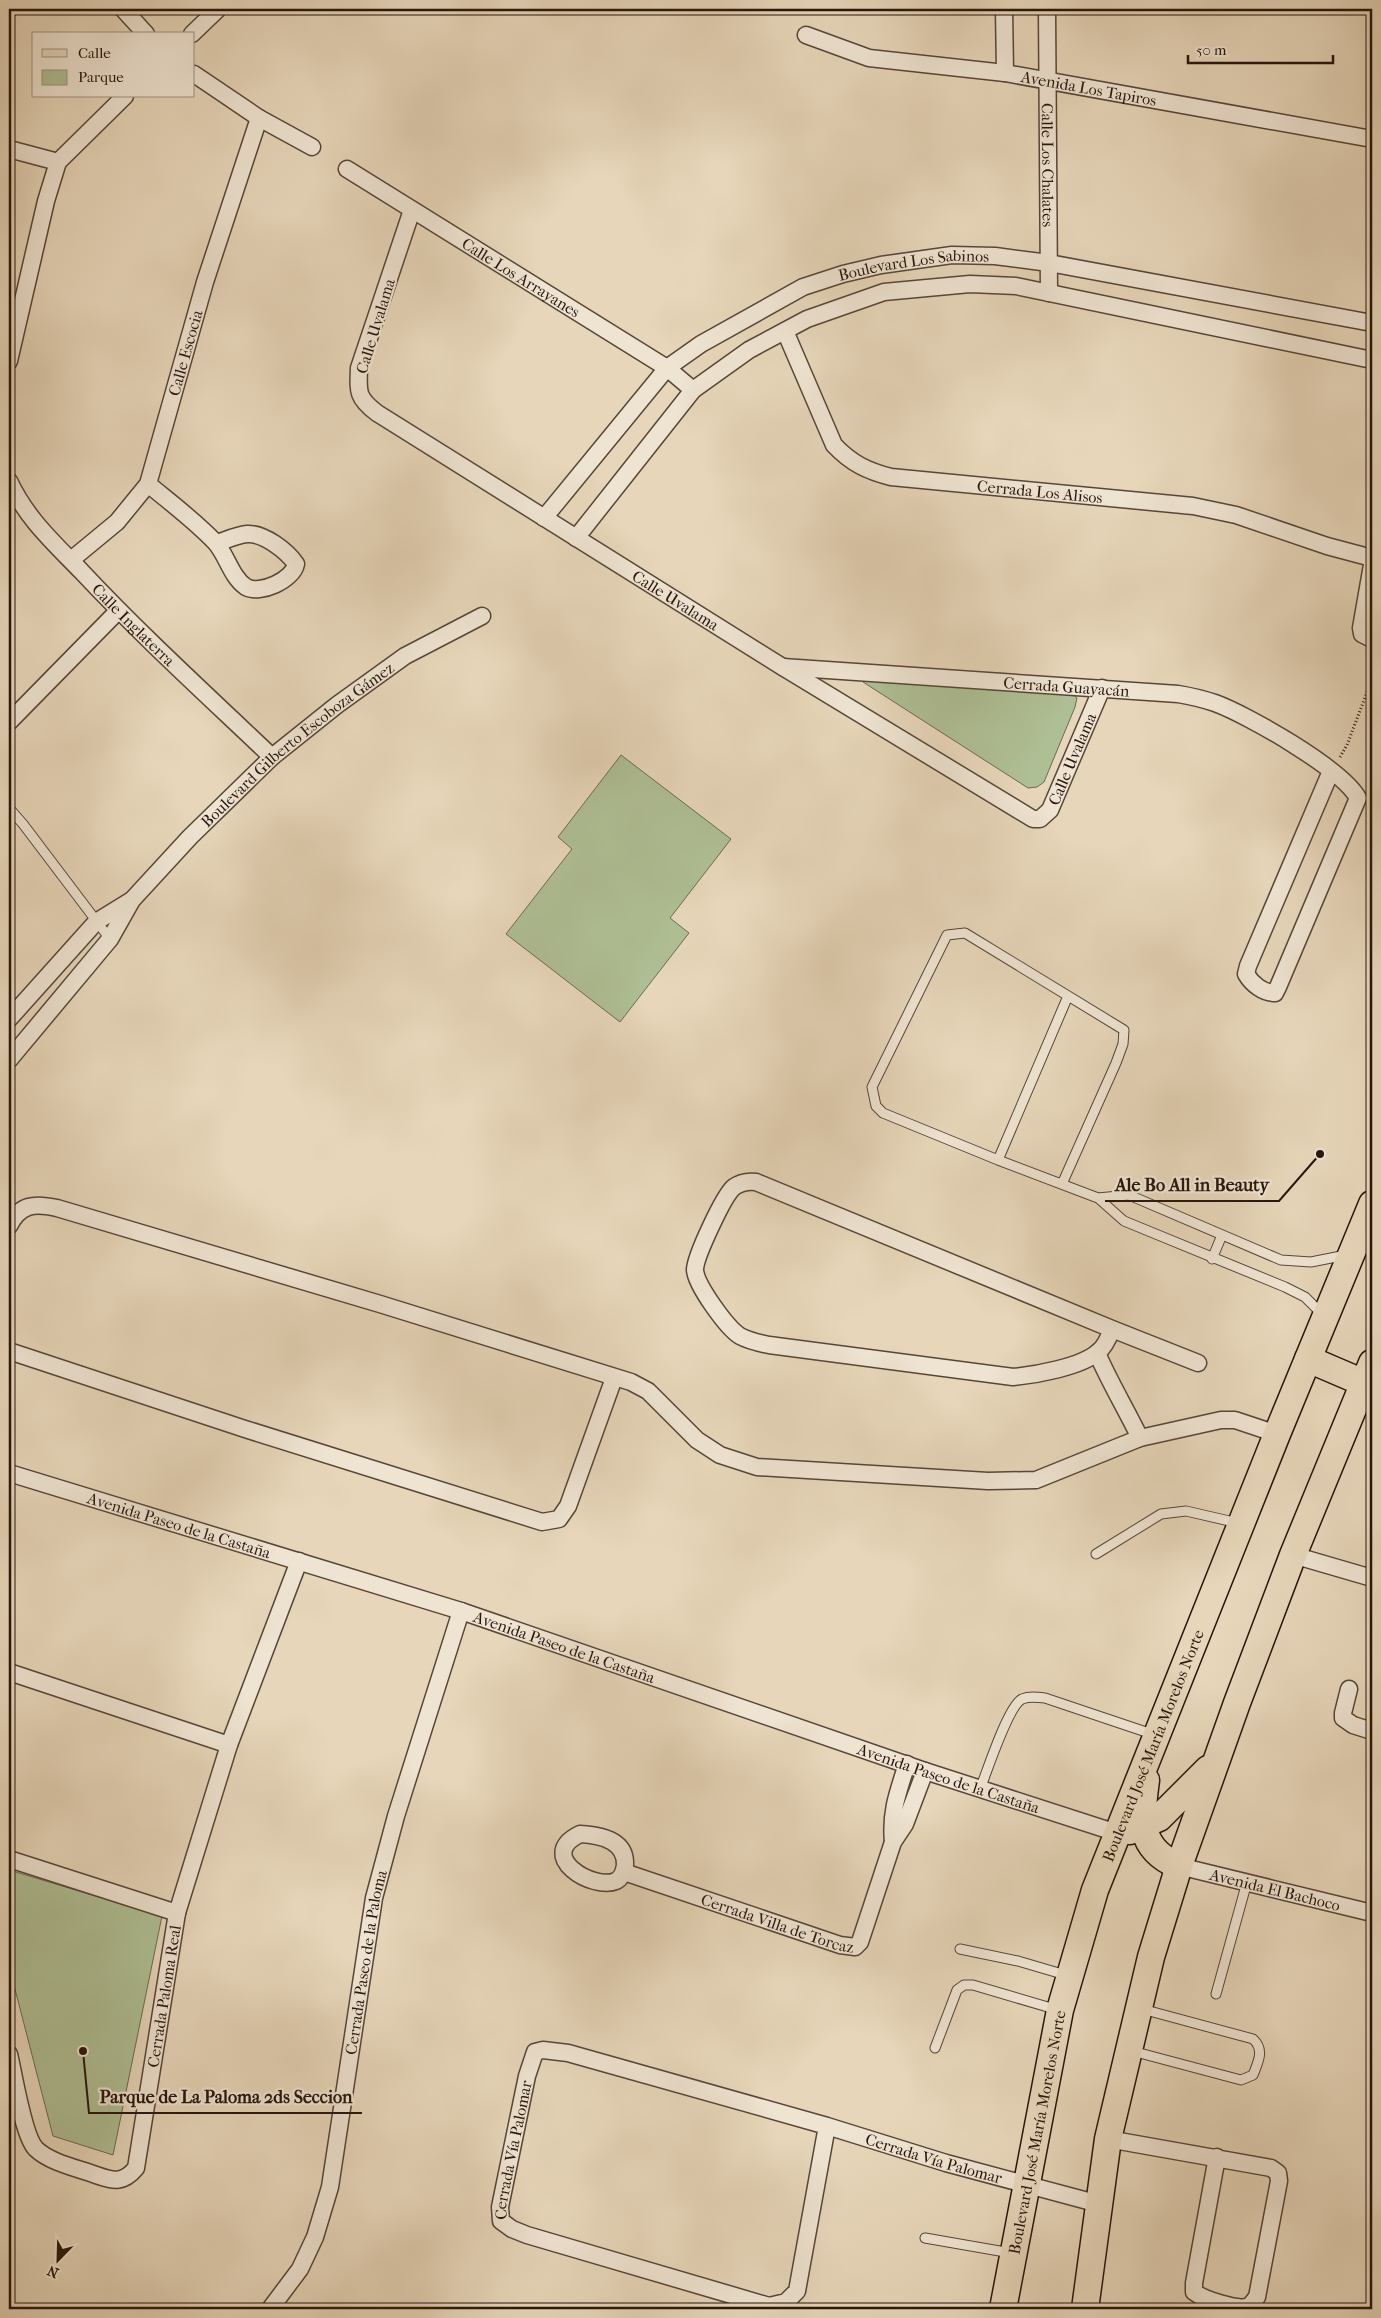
<svg xmlns="http://www.w3.org/2000/svg" width="1381" height="2318" font-family="'IM FELL French Canon',serif">
<style>
.green{fill:#afbf95;stroke:#6b6a51}
.lines{fill:none;stroke-linecap:round;stroke-linejoin:round}
.service-casing{stroke:#574638;stroke-width:11}
.minor-casing{stroke:#574638;stroke-width:19}
.primary-casing{stroke:#27160d;stroke-width:29}
.path{stroke:#27160d;stroke-width:3;stroke-dasharray:1 2.5;stroke-linecap:butt}
.service{stroke:#efe4d2;stroke-width:9}
.minor{stroke:#efe4d2;stroke-width:16}
.primary{stroke:#e7d6ba;stroke-width:26}
.labels{text-anchor:middle;stroke-width:4.5;stroke-linejoin:round;paint-order:stroke}
.street-label{font-size:16px;fill:#27160d;stroke:#efe4d2}
.leader{fill:none;stroke:#27160d;stroke-width:2}
.callout-dot{fill:#27160d;stroke:#efe4d2;stroke-width:2}
.callout-label{font-size:18px;text-anchor:middle;font-weight:bold;fill:#27160d;stroke:#efe4d2;stroke-width:4.5;stroke-linejoin:round;paint-order:stroke}
</style>
<rect width="100%" height="100%" fill="#e7d6ba"/>
<filter id="stains"><feTurbulence type="fractalNoise" baseFrequency=".004" numOctaves="4"/><feColorMatrix values="0 0 0 0 .2 0 0 0 0 .09 0 0 0 0 .02 0 0 0 .5 -.17"/></filter>
<radialGradient id="worn" r=".72"><stop offset=".6" stop-color="#630" stop-opacity="0"/><stop offset="1" stop-color="#630" stop-opacity=".3"/></radialGradient>
<path class="green" d="M872 678 1069 691 1077 698 1075 707 1044 782 1037 787 1028 788 863 682Z
M621 755 731 839 670 918 689 933 620 1022 506 934 572 849 558 837Z
M9 1870 162 1916 113 2155 53 2136 9 1966Z"/>
<g class="lines">
<defs>
<path id="service" d="M9 808 23 824 110 939
M998 1160 1068 996
M1062 1184 1116 1063 1123 1044 1124 1030 965 933 947 935 872 1087 876 1106 883 1113 998 1160 1098 1198 1124 1221 1285 1287 1305 1297 1322 1314
M1098 1198 1129 1195 1281 1260 1311 1262 1346 1255
M1212 1259 1222 1235
M1096 1554 1161 1514 1186 1511 1238 1523
M980 1789C987 1772 1008 1706 1022 1699 1029 1696 1037 1697 1045 1698L1155 1735
M960 1949 1018 1961 1069 1976
M1216 1994 1247 1882
M935 2048 957 1990 964 1985H973L1058 2010
M1132 2051 1241 2080 1253 2075C1258 2062 1265 2050 1253 2039L1142 2009
M925 2238 1011 2253"/>
<g id="minor">
<path d="M123 9 146 34"/>
<path d="M1004 9 1005 73"/>
<path id="s1" d="M1047 9 1049 293"/>
<path d="M192 34 218 9"/>
<path id="s2" d="M806 35 869 58 1005 73 1372 139"/>
<path d="M194 74 259 118 312 147"/>
<path d="M9 149 58 162"/>
<path id="s3" d="M347 169 667 368 693 390"/>
<path id="s4" d="M412 210 359 368C358 392 357 398 377 413L781 666 1033 819H1040L1050 810 1102 688"/>
<path id="s5" d="M785 331 834 445C851 463 867 471 891 477L1193 506 1236 515 1327 546 1372 558"/>
<path d="M9 361 46 201 58 162 125 96"/>
<path id="s6" d="M9 481C27 519 53 542 82 572 142 636 208 696 272 757"/>
<path d="M148 484C171 503 195 521 215 542 227 555 231 577 246 587 260 595 293 580 296 564 287 551 264 533 247 534 237 535 226 540 217 543"/>
<path id="s7" d="M544 518 667 368 701 344 803 287 843 274 881 265 952 255 995 256 1049 263 1372 323"/>
<path d="M576 538 693 390 749 350 807 319 884 292 970 284 1016 286 1372 360"/>
<path id="s8" d="M71 560 117 522 148 484 205 282 259 118"/>
<path d="M1372 565 1361 628 1362 634 1372 639"/>
<path id="s9" d="M783 667 1178 694C1190 696 1203 699 1215 703 1248 715 1342 769 1358 798L1278 987 1275 993C1263 993 1252 984 1246 974L1248 966 1331 771"/>
<path d="M9 722 118 611"/>
<path d="M9 1019 96 922 130 901"/>
<path id="s10" d="M9 1060 110 939 132 900 190 837 272 757 337 705 405 656 482 616"/>
<path d="M9 1226C20 1204 34 1203 57 1208L380 1304 631 1382 648 1391 697 1440 720 1455 757 1467 988 1481 1036 1480 1140 1438 1221 1420H1235L1277 1434"/>
<path d="M1112 1329C1109 1337 1105 1347 1098 1352 1081 1367 1035 1375 1013 1377L769 1345C759 1343 749 1341 740 1336 727 1328 696 1285 695 1270 695 1257 724 1195 734 1187 741 1182 748 1181 756 1182L1112 1329 1198 1363"/>
<path d="M9 1351 245 1429 542 1522 559 1519 568 1506 614 1378"/>
<path d="M1097 1353C1110 1383 1126 1409 1140 1438"/>
<path id="s11" d="M9 1473 461 1611 925 1771 1117 1833"/>
<path d="M1293 1555 1372 1578"/>
<path d="M9 1672 229 1745"/>
<path d="M1349 1689 1343 1713V1718L1353 1725 1372 1731"/>
<path d="M580 1834C600 1835 626 1840 625 1865 624 1872 622 1878 616 1881 593 1891 535 1856 580 1834Z"/>
<path d="M893 1842C890 1812 898 1792 907 1764"/>
<path d="M9 1859 177 1913"/>
<path id="s12" d="M1179 1866 1372 1913"/>
<path id="s13" d="M624 1872 840 1945 855 1947 860 1942 893 1842 905 1824 925 1771"/>
<path id="s14" d="M9 2054C14 2074 23 2136 36 2149 51 2163 77 2168 96 2175 113 2181 123 2184 136 2168L177 1913 229 1745 299 1561"/>
<path id="s15" d="M827 2126 797 2291 786 2302 769 2306 527 2235 512 2229 501 2221 500 2207 527 2076 535 2052 543 2050 568 2053 827 2126 946 2163 1099 2204"/>
<path d="M1108 2139 1271 2168 1278 2173 1279 2181 1257 2297C1255 2299 1252 2304 1249 2306 1238 2311 1203 2299 1194 2292V2283L1217 2157"/>
<path id="s16" d="M270 2309 300 2269 315 2237 330 2187 374 1898 396 1816 461 1611"/>
</g>
<g id="primary">
<path d="M1308 1359 1364 1383"/>
<path d="M1146 1780C1141 1818 1137 1849 1179 1866"/>
<path d="M1130 1831 1159 1818 1208 1769"/>
<path id="s17" d="M1003 2309 1060 2010 1095 1890 1277 1434 1372 1204"/>
<path d="M1085 2309 1108 2139 1151 1957 1179 1866 1237 1703 1293 1555 1372 1363"/>
</g>
</defs>
<use href="#service" class="service-casing"/>
<use href="#minor" class="minor-casing"/>
<use href="#primary" class="primary-casing"/>
<path class="path" d="M1340 757 1347 745 1372 679"/>
<use href="#service" class="service"/>
<use href="#minor" class="minor"/>
<use href="#primary" class="primary"/>
</g>
<g class="labels">
<g class="street-label">
<text dy="6" stroke="none"><textPath href="#s2" startOffset="289">Avenida Los Tapiros</textPath></text>
<text dy="6" stroke="none"><textPath href="#s1" startOffset="156">Calle Los Chalates</textPath></text>
<text dy="6" stroke="none"><textPath href="#s7" startOffset="466">Boulevard Los Sabinos</textPath></text>
<text dy="6" stroke="none"><textPath href="#s3" startOffset="205">Calle Los Arrayanes</textPath></text>
<text transform="translate(375 326) rotate(-73)" y="6">Calle Uvalama</text>
<text dy="6" stroke="none"><textPath href="#s8" startOffset="245">Calle Escocia</textPath></text>
<text dy="6" stroke="none"><textPath href="#s5" startOffset="340">Cerrada Los Alisos</textPath></text>
<text dy="6" stroke="none"><textPath href="#s4" startOffset="571">Calle Uvalama</textPath></text>
<text dy="6" stroke="none"><textPath href="#s6" startOffset="191">Calle Inglaterra</textPath></text>
<text dy="6" stroke="none"><textPath href="#s9" startOffset="284">Cerrada Guayacán</textPath></text>
<text dy="6" stroke="none"><textPath href="#s10" startOffset="430">Boulevard Gilberto Escoboza Gámez</textPath></text>
<text dy="6" stroke="none"><textPath href="#s4" startOffset="1066">Calle Uvalama</textPath></text>
<text dy="6" stroke="none"><textPath href="#s11" startOffset="178">Avenida Paseo de la Castaña</textPath></text>
<text dy="6" stroke="none"><textPath href="#s11" startOffset="582">Avenida Paseo de la Castaña</textPath></text>
<text dy="6" stroke="none"><textPath href="#s17" startOffset="585">Boulevard José María Morelos Norte</textPath></text>
<text dy="6" stroke="none"><textPath href="#s11" startOffset="988">Avenida Paseo de la Castaña</textPath></text>
<text dy="6" stroke="none"><textPath href="#s12" startOffset="99">Avenida El Bachoco</textPath></text>
<text dy="6" stroke="none"><textPath href="#s13" startOffset="162">Cerrada Villa de Torcaz</textPath></text>
<text dy="6" stroke="none"><textPath href="#s16" startOffset="365">Cerrada Paseo de la Paloma</textPath></text>
<text dy="6" stroke="none"><textPath href="#s14" startOffset="384">Cerrada Paloma Real</textPath></text>
<text dy="6" stroke="none"><textPath href="#s17" startOffset="180">Boulevard José María Morelos Norte</textPath></text>
<text dy="6" stroke="none"><textPath href="#s15" startOffset="555">Cerrada Vía Palomar</textPath></text>
<text dy="6" stroke="none"><textPath href="#s15" startOffset="1070">Cerrada Vía Palomar</textPath></text>
</g>
</g>
<path class="leader" d="M1320 1154L1279 1201H1105M83 2051L89 2113H362"/>
<g class="callout-dot">
<circle cx="1320" cy="1154" r="5"/>
<circle cx="83" cy="2051" r="5"/>
</g>
<g class="callout-label">
<text x="1192" y="1191">Ale Bo All in Beauty</text>
<text x="226" y="2103">Parque de La Paloma 2ds Seccion</text>
</g>
<rect width="1381" height="2318" fill="none" stroke="#e7d6ba" stroke-width="30"/>
<rect x="10" y="10" width="1361" height="2298" fill="none" stroke="#27160d" stroke-width="2.5"/>
<rect x="15" y="15" width="1351" height="2288" fill="none" stroke="#27160d"/>
<rect x="32" y="32" width="162" height="65" fill="#efe4d2" stroke="#9f9283"/>
<rect x="42" y="49" width="25" height="8" fill="#e7d6ba" stroke="#9f9283"/>
<text x="78" y="58" font-size="15" fill="#27160d">Calle</text>
<rect x="42" y="70" width="25" height="15" fill="#afbf95" stroke="#9f9283"/>
<text x="78" y="82" font-size="15" fill="#27160d">Parque</text>
<g transform="translate(58 2260) rotate(203)" stroke="#efe4d2" stroke-width="4" paint-order="stroke">
<path d="M0-4L9 19L0 12L-9 19Z" fill="#27160d"/>
<text y="-8" font-size="14" font-weight="bold" text-anchor="middle" fill="#27160d">N</text>
</g>
<path d="M1188 55v8h145v-8" fill="none" stroke="#27160d" stroke-width="2.5"/>
<text x="1196" y="55" font-size="15" fill="#27160d" stroke="#efe4d2" stroke-width="4" paint-order="stroke">50 m</text>
<rect width="100%" height="100%" filter="url(#stains)"/>
<rect width="100%" height="100%" fill="url(#worn)"/>
</svg>
